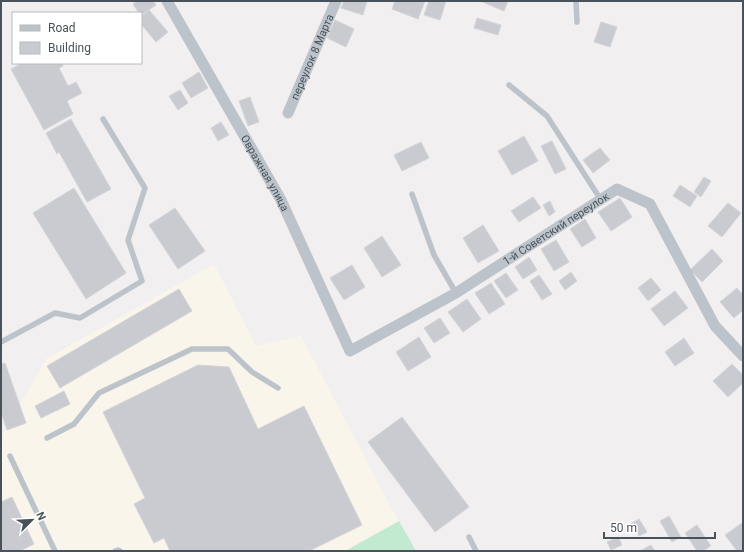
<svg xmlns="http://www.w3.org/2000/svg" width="744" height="552" font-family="Roboto,sans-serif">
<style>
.commercial{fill:#faf5ea}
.green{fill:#c2ead1}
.building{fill:#c9cbd1;stroke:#d3d5d9}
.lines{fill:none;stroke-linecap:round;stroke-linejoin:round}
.service{stroke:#bcc3ca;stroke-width:5.5}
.minor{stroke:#bcc3ca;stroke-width:11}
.labels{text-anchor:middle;stroke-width:3;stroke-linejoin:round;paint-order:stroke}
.street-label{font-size:11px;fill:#49525a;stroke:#fff}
</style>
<rect width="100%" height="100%" fill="#f1efef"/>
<path class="commercial" d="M214 264 256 346 301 336 414 551H1V434L4 432 46 359Z"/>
<path class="green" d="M399 521 416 551H345Z"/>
<path class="building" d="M137 1H153L156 5 141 15V13H139L133 4Z
M344 1H367L363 15 341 8Z
M395 1H425L418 19 392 9Z
M429 1H446L440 20 424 15Z
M480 1H508L504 11Z
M149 10 168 32 156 42 141 24V17Z
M477 18 501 25 498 35 474 28Z
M335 20 354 29 346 47 327 38Z
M601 22 617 27 610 47 594 42Z
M23 63H62L63 66 59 68 68 86 76 82 82 93 67 101 73 114 44 130 11 69Z
M199 72 208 88 191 98 182 83Z
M180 90 188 103 178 110 169 96Z
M250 97 259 122 248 126 239 101Z
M71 119 111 189 87 202 59 152 57 154 46 133Z
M221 122 229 135 218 141 211 128Z
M524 136 538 161 512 175 498 151Z
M552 141 566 169 555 174 541 146Z
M421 142 429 158 402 171 394 155Z
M600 148 610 160 593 173 583 160Z
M704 177 711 181 701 197 694 192Z
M680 185 697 196 690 207 673 196Z
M74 188 126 273 86 299 33 213Z
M533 197 541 208 519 222 511 211Z
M620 198 632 217 611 231 598 212Z
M550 201 555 212 549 216 543 205Z
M728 203 741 213 722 237 708 226Z
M175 208 205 251 178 269 149 225Z
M585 219 596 238 582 247 570 229Z
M483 225 499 251 478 263 463 238Z
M382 236 401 265 382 277 364 248Z
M556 240 569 262 554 271 541 249Z
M712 249 723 261 702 282 690 270Z
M529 257 537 270 523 279 515 267Z
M352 265 365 287 344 300 330 278Z
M571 272 577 281 565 290 559 281Z
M506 273 518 290 506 298 494 281Z
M539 275 552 294 542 300 530 281Z
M651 278 661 290 648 301 638 288Z
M491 283 505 304 489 314 475 293Z
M737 288 743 295V310L734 318 720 302Z
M179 289 192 311 60 388 47 366Z
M675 291 688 308 664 326 651 309Z
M467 299 481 319 463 332 448 312Z
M440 318 450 333 434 343 424 328Z
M419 337 431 357 408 371 396 352Z
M684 338 694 353 675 366 665 352Z
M5 363 26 423 7 430 1 412V364Z
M732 364 743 375V383L728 397 713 381Z
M198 365 229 367 258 429 304 406 362 525 309 551H170L164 538 154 543 134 504 145 498 103 412Z
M64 391 70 404 41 418 35 406Z
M402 417 469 507 435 532 368 442Z
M12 497 34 544 20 551H1V502Z
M669 516 681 537 672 542 660 521Z
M639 519 647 532 639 536 632 523Z
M742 523 743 525V551H737L725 535Z
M697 525 711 546 703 551H697L685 533Z
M618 537 622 545 611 550 607 542Z
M651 545 655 551H640Z"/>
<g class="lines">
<path class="service" d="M576 1 577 22
M509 85 547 116 601 200
M412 194 434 255 456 293
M1 342 55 313 80 318 142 281 128 240 145 188 103 119
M47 438 74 424 99 393 192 349H228L252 372 278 388
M10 456 55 551
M469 537 476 551
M115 551 118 550 120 551"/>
<g class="minor">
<path id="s1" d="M167 1 281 200 350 351 456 293 617 189 650 204 715 326 743 356"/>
<path id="s2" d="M288 113 336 1"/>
</g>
</g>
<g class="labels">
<g class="street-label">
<text dy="4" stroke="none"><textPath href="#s2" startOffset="61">переулок 8 Марта</textPath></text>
<text dy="4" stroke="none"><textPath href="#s1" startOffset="198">Овражная улица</textPath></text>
<text dy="4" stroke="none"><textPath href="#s1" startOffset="635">1-й Советский переулок</textPath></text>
</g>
</g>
<rect width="744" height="552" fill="none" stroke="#49525a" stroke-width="4"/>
<rect x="12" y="12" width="130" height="52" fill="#ffffff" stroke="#b6babd"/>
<rect x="20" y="25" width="20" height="6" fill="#bcc3ca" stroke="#b6babd"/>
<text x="48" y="32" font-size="12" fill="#49525a">Road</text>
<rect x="20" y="42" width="20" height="12" fill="#c9cbd1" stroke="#b6babd"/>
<text x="48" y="52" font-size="12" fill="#49525a">Building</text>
<g transform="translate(32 520) rotate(66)" stroke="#ffffff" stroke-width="3" paint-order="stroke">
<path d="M0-3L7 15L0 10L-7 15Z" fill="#49525a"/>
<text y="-6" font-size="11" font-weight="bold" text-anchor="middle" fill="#49525a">N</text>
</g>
<path d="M604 532v6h111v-6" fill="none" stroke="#49525a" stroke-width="2"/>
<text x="610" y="532" font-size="12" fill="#49525a" stroke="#ffffff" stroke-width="3" paint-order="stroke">50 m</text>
</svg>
